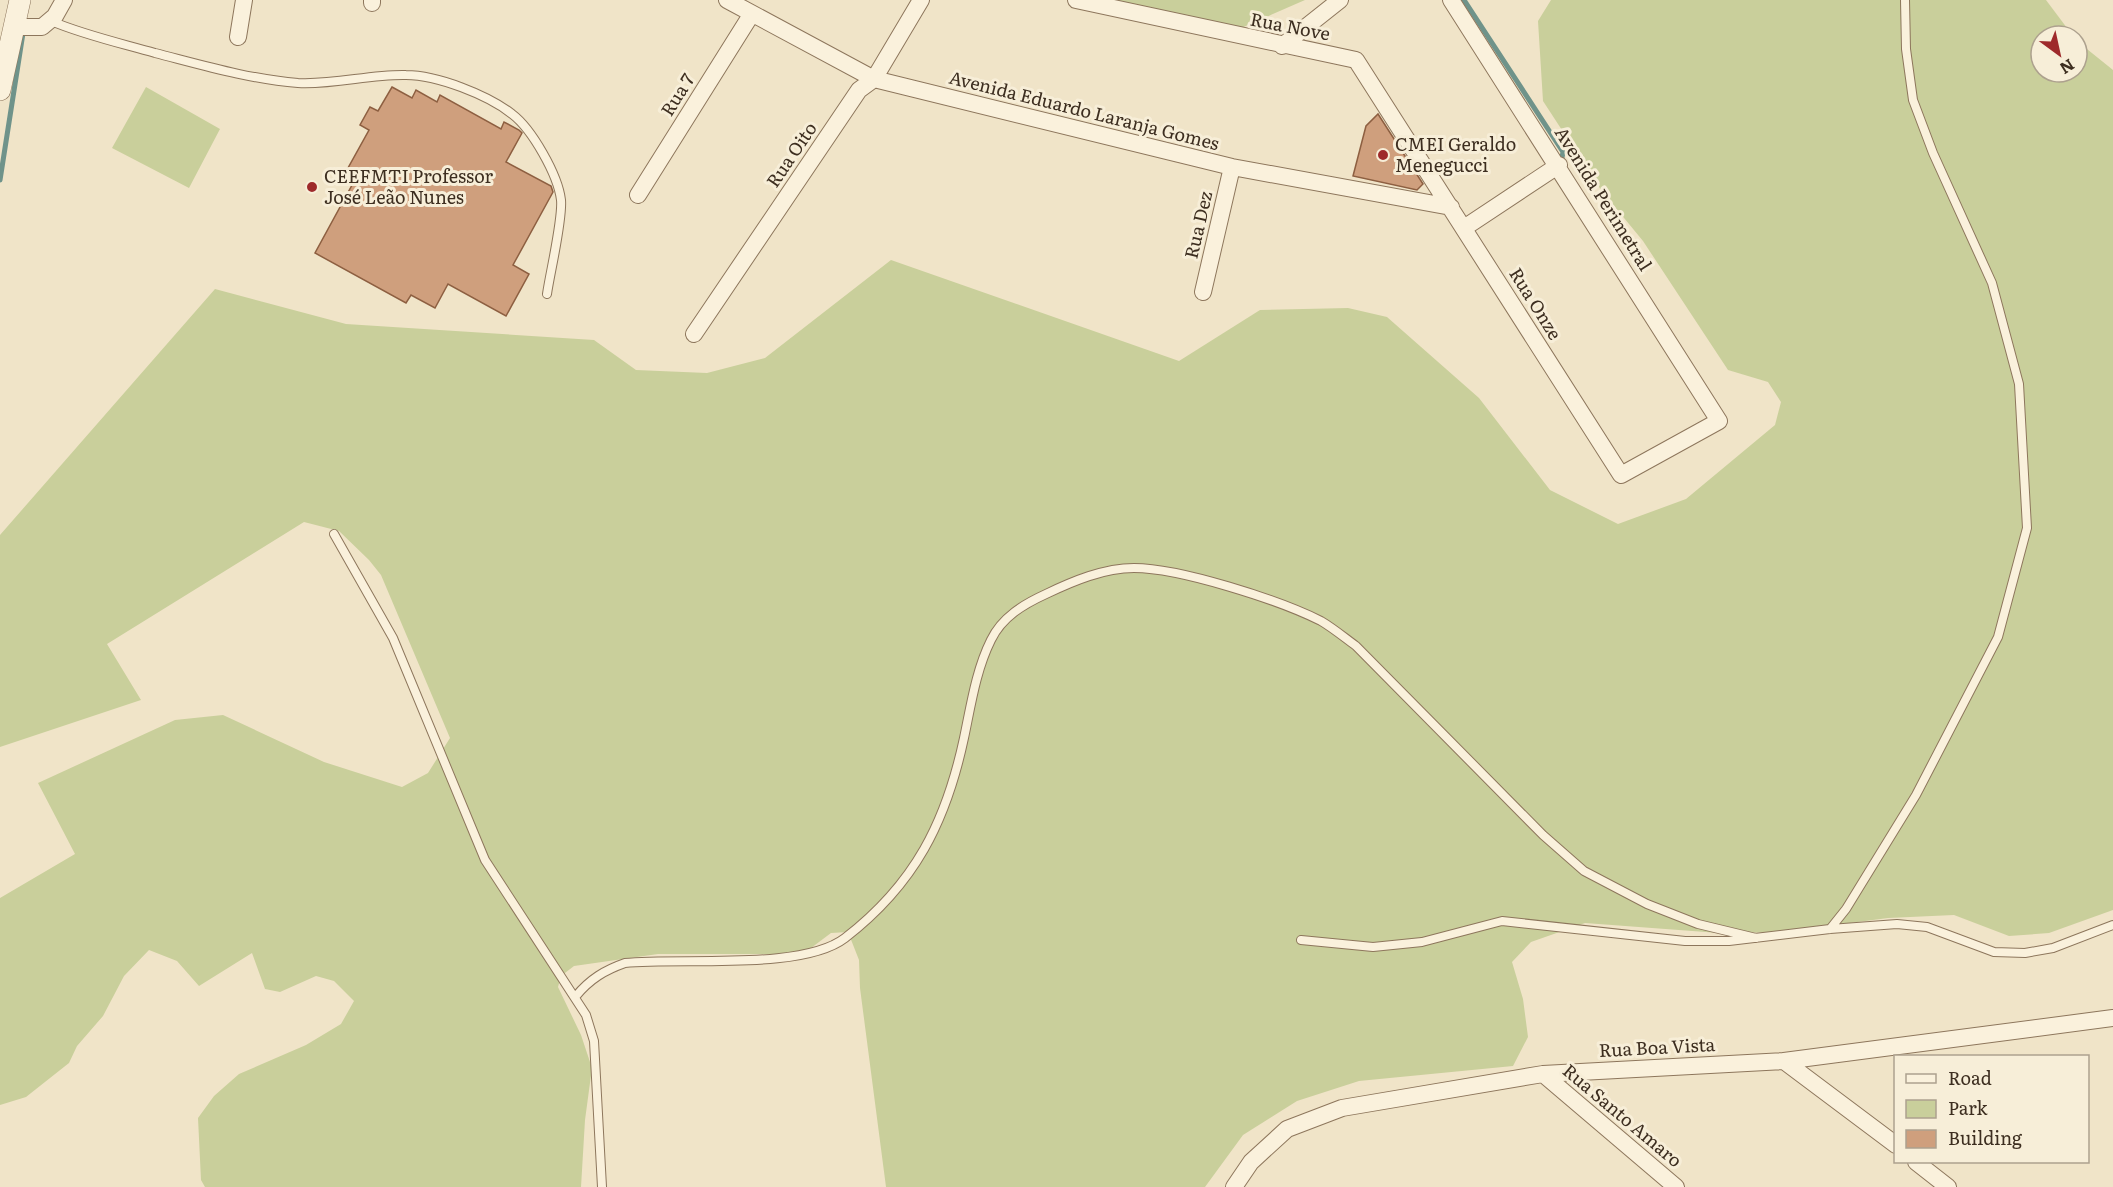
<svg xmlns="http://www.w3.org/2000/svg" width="2113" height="1187" font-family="Literata,serif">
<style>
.green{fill:#c9cf9b}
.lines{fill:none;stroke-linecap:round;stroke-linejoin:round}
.stream{stroke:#6f938a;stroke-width:5}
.building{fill:#cf9f7d;stroke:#8d5f41;stroke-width:1.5}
.service-casing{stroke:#8d765c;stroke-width:10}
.minor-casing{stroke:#8d765c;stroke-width:18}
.tertiary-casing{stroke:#8d765c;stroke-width:22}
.service{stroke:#faf1dc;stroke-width:8}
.minor{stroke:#faf1dc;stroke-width:16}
.tertiary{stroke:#faf1dc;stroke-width:21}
.poi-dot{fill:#9e2a2b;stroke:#f7eed8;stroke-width:2}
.labels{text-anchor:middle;stroke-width:6;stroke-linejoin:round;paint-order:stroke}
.street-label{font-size:18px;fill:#3d2e20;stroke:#f7eed8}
.poi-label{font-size:18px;fill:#3d2e20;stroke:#f7eed8;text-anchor:start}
</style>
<rect width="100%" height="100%" fill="#f0e4c8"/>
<path class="green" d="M1103 0H1305L1232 32Z
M1551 0H2046L2073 36H2041V72H2077V41L2113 70V910L2049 933 2009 936 1954 915 1888 918 1782 932 1719 933 1585 923 1531 942 1512 962 1523 999 1528 1037 1513 1066 1359 1081 1297 1101 1243 1135 1205 1187H886L860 988 859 960 848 932 831 933 803 954H658L574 966 561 976 558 987 581 1035 592 1068 585 1120 581 1187H205L201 1180 198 1118 214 1096 239 1074 306 1045 341 1024 354 1001 334 981 316 976 280 992 265 989 252 953 199 986 177 961 149 950 124 976 103 1016 77 1046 69 1063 26 1097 0 1105V898L75 854 38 783 175 720 223 715 324 762 402 787 428 773 450 738 381 575 369 560 339 531 304 522 107 644 141 700 0 747V535L215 289 346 324 594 340 636 370 707 373 765 358 891 260 1179 361 1260 310 1348 308 1387 317 1479 398 1550 490 1618 524 1686 499 1775 425 1781 402 1768 382 1728 370 1643 241 1601 190 1543 101 1538 21Z
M146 87 220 129 189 188 112 148Z"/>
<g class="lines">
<path class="stream" d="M1464 0 1563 152 1561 163
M0 180 23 33"/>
</g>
<path class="building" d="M392 87 412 98 416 90 437 102 440 95 501 129 504 122 519 130 522 133 506 162 551 186 553 192 513 265 529 274 506 316 448 284 435 308 411 295 406 303 315 253 358 174 348 168 369 130 360 125 370 107 378 111Z
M1378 114 1423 184 1417 190 1353 176 1366 126Z"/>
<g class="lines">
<defs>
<path id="service" d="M51 21C84 35 120 43 155 53 202 65 249 79 298 83 335 85 370 74 406 75 437 75 488 95 512 114 532 129 558 175 561 200 563 219 550 273 547 294
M334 534 393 638 485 860 586 1015 594 1041 602 1187
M1830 929 1846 909 1916 795 1998 637 2027 528 2019 384 1992 283 1933 153 1913 100 1906 49 1905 0
M1301 940 1373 947 1422 942 1502 921 1685 941H1729L1830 929 1897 924 1927 927 1994 952 2025 953 2053 948 2113 925
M576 996C590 979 605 970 625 963 682 957 802 971 845 938 915 884 946 822 964 738 971 705 976 670 991 640 1002 617 1024 604 1046 594 1073 581 1104 568 1134 568 1180 568 1279 600 1321 621 1333 628 1345 638 1356 646L1543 835 1584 871 1647 904 1698 924 1756 938"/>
<path id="minor" d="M727 0 874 79 1232 167 1451 207
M1076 0 1356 60 1621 475 1719 421 1451 0
M372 3V0
M15 27H42L55 16 64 0
M238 37 244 0
M1282 46 1340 0
M638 195 751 15
M1464 228 1559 165
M1203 292 1232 167
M694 334 859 90 874 79 921 0
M1784 1061 1896 1145
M1543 1074 1676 1187
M1916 1162 1948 1187
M1234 1187 1251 1162 1287 1129 1342 1108 1543 1074 1784 1061 2113 1018"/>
<path id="tertiary" d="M0 90 20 0"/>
</defs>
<use href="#service" class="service-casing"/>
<use href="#minor" class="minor-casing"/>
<use href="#tertiary" class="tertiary-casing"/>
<use href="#service" class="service"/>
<use href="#minor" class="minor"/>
<use href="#tertiary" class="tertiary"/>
</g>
<g class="poi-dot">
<circle cx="1383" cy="155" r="6"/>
<circle cx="312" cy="187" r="6"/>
</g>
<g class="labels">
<g class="street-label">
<text transform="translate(1290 27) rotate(11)" y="6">Rua Nove</text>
<text transform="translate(678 95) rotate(-58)" y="6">Rua 7</text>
<text transform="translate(1084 111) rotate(14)" y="6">Avenida Eduardo Laranja Gomes</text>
<text transform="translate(792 155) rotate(-56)" y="6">Rua Oito</text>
<text transform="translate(1603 199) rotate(58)" y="6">Avenida Perimetral</text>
<text transform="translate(1199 225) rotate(-77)" y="6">Rua Dez</text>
<text transform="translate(1535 304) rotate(58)" y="6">Rua Onze</text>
<text transform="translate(1657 1048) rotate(-3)" y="6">Rua Boa Vista</text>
<text transform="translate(1622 1116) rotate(40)" y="6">Rua Santo Amaro</text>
</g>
<g class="poi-label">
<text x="1395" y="151">CMEI Geraldo<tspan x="1395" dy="21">Menegucci</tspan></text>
<text x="324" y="183">CEEFMTI Professor<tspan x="324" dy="21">José Leão Nunes</tspan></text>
</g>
</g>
<rect x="1894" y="1055" width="195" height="108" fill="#f7eed8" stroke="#ada18e" stroke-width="1.5"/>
<rect x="1906" y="1074" width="30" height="9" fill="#faf1dc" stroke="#ada18e" stroke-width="1.5"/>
<text x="1948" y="1085" font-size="18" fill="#3d2e20">Road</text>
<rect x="1906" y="1100" width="30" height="18" fill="#c9cf9b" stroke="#ada18e" stroke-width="1.5"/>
<text x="1948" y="1115" font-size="18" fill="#3d2e20">Park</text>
<rect x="1906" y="1130" width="30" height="18" fill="#cf9f7d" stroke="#ada18e" stroke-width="1.5"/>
<text x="1948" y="1145" font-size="18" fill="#3d2e20">Building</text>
<g transform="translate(2059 54) rotate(147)"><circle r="28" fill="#f7eed8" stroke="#ada18e" stroke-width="1.5"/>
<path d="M0-4.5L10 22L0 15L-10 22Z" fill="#9e2a2b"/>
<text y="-9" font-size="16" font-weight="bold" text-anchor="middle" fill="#3d2e20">N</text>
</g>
</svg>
